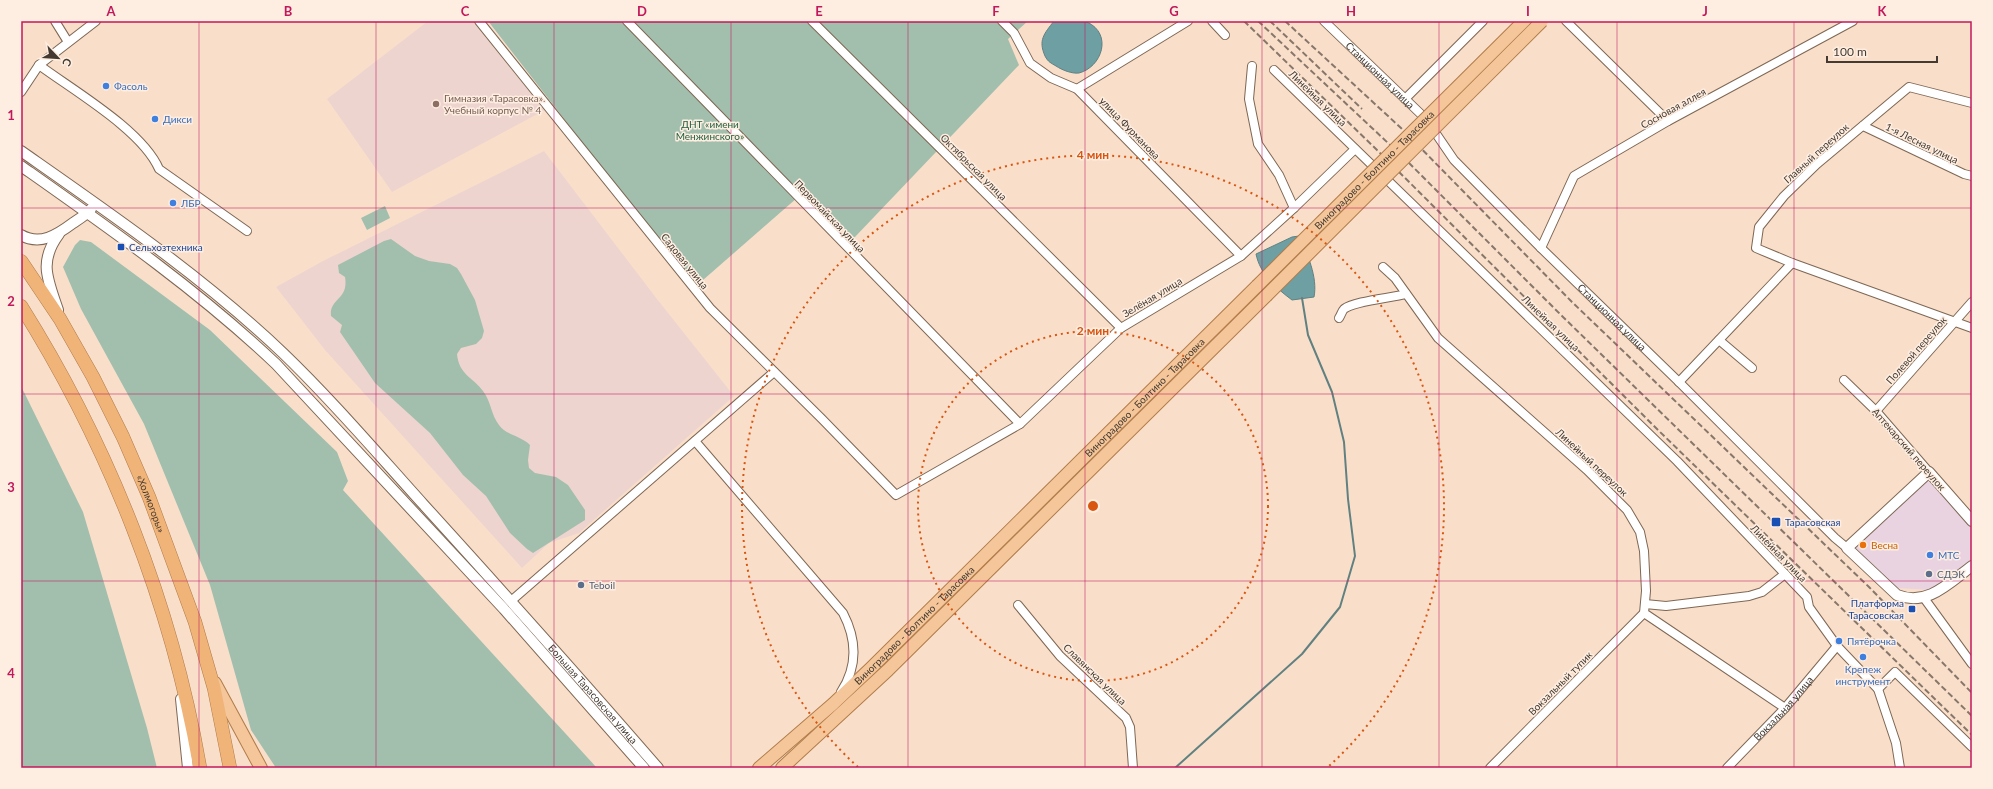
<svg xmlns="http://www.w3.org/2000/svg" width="1993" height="789" font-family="Lato,sans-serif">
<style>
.commercial{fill:#e9d3e1}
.education{fill:#eed4cf}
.green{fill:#a2bfae}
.water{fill:#6d9fa3;stroke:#618181}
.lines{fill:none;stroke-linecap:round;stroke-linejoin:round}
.stream{stroke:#618181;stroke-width:2}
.minor-casing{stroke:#7e6754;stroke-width:10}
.tertiary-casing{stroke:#7e6754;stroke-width:12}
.primary-casing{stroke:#b17c4a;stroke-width:14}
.trunk-casing{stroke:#b17c4a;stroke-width:14}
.minor{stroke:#fff;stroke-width:8}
.tertiary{stroke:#fff;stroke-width:10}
.primary{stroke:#f4c69a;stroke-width:12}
.trunk{stroke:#f0b378;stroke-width:13}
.rail{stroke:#87776a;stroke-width:2;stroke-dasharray:6 3;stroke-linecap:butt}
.primary-bridge-casing{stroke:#b17c4a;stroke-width:14;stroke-linecap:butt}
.primary-bridge{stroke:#f4c69a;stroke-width:12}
.grid{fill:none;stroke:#c2185b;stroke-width:1;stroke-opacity:0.55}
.ring{fill:none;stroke:#d85610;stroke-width:2;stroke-dasharray:2 4}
.shop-dot{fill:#3f7fe0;stroke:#feeee1;stroke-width:1.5}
.education-dot{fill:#8d6e63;stroke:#feeee1;stroke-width:1.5}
.transit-dot{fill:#1a4fb4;stroke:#feeee1;stroke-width:1.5}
.food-dot{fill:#e8710a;stroke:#feeee1;stroke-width:1.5}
.service-dot{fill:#5c6f8a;stroke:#feeee1;stroke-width:1.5}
.labels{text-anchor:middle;stroke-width:3;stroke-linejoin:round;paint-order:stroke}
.street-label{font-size:10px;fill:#443a31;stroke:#feeee1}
.shop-label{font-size:10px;fill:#366cbe;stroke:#feeee1;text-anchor:start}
.education-label{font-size:10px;fill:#785e54;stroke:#feeee1;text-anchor:start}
.park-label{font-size:10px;fill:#1e5f3f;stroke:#feeee1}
.transit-label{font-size:10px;fill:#164399;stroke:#feeee1;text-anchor:start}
.food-label{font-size:10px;fill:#c56008;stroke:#feeee1;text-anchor:start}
.service-label{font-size:10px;fill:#4e5e75;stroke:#feeee1;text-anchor:start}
.centre{fill:#d85610;stroke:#feeee1;stroke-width:2}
.ring-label{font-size:12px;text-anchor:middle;font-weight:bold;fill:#d85610;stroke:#feeee1;stroke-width:3;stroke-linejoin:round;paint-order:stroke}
.neatline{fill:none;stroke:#c2185b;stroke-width:1.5}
.grid-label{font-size:13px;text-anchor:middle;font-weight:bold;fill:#c2185b}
</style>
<rect width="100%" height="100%" fill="#f9dfca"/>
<path class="commercial" d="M1928 477 1972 527V561L1933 590 1895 588 1851 548Z"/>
<path class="education" d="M428 21H472L545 110 392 192 327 99Z
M544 151 657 299 734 396 579 533 549 543 522 568 325 350 276 287 323 261Z"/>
<path class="green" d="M488 21H1028L1008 39 1019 65 854 238 805 191 695 287Z
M385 206 390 218 367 230 361 218Z
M391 239 415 256 429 261 450 264 457 268 461 274 475 300 484 331 482 338 476 344 461 348 457 354C459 375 473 377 483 391 491 401 491 415 499 425 506 435 521 436 530 445L528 460 529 468 535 473 556 477 568 485 585 510V520L533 553 527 549 510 533 486 496 463 475 430 433 375 383 340 332 342 325 331 316C329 298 349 300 345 277L339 273 338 265 384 241Z
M80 240 91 242 210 330 337 452 348 481 343 490 597 768H276L251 730 210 585 144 424 81 309 63 267 75 245Z
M21 386 83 512 147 728 157 768H21Z"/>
<path class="water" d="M1054 21C1063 21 1079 18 1087 22 1113 34 1102 67 1079 73 1072 74 1062 70 1056 66 1051 63 1048 62 1045 56 1038 40 1044 34 1054 21Z
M1299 236C1307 253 1318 277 1314 297L1292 300C1276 288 1260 274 1256 254L1292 237Z"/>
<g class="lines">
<path class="stream" d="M1175 768 1302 654 1340 607 1355 556 1348 499 1344 442 1332 392 1308 335 1302 298"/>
<defs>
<g id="minor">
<path d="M55 21 68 42"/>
<path d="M479 21 710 308 822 419 896 495 1020 424 1121 328 1241 256 1294 208 1355 149"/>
<path d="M627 21 1020 424"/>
<path d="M812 21 1121 328"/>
<path d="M1002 21 1014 33 1030 63 1051 78 1077 89 1241 256"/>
<path d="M1212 21 1225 35"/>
<path id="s1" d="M1324 21 1426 119 1454 160 1541 248 1679 382 1835 538 1847 548"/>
<path d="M1566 21 1668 121"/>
<path d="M39 65C74 91 142 130 159 169L247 231"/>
<path d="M1252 66 1249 99 1258 144 1279 175 1294 208"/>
<path d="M1274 70 1677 461 1807 597 1809 607 1837 646 1878 689 1896 743 1900 768"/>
<path d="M1077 89 1188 21"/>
<path d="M21 92 39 65 96 21"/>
<path d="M1405 99 1483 21"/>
<path d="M1972 103 1909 87 1817 164 1784 196 1759 227 1756 248 1792 263 1972 328"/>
<path d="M1863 126 1964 174 1972 176"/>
<path d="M1541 248 1574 176 1668 121 1853 21"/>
<path d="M1383 267 1395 278 1438 338 1587 470 1627 510 1640 532 1644 551 1646 591 1644 613 1785 708"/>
<path d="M1339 318C1341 315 1342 311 1344 309 1354 301 1391 298 1406 294"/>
<path d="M1719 340 1752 368"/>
<path d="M1844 380 1876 411 1929 472"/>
<path d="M1679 382 1792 263"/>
<path d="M1876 411 1972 302"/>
<path d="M695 441 843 613C857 640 858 666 841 692"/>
<path d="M1924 598 1972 664"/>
<path d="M511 601 774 372"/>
<path d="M1645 604 1666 606 1749 596 1762 592 1785 574"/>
<path d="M1018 605 1060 656 1126 718 1130 727 1133 768"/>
<path d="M1878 689 1895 672 1972 747"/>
<path d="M1490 768 1644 613"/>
<path id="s2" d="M1727 768 1785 708 1837 646"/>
</g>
<g id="tertiary">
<path id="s3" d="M21 151C111 214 203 277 283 353 332 400 377 453 423 504 502 591 581 679 658 768"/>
<path d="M21 166C109 228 198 290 276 364L504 609 644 768"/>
<path d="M21 235C40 246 57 235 73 223 79 219 86 215 91 209"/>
<path d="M58 310C48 280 38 262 59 234"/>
<path d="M1972 521 1929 472 1847 548 1897 595C1927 607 1949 583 1972 566"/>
<path d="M181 699 188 768"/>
</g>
<g id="primary">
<path d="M215 683 261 768"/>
<path id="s4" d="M759 768 833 704 871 668 1257 286"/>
<path d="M782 768 888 670 1266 296"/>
</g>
<g id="trunk">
<path id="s5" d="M21 261 60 319 93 377 123 437 149 497 195 622 214 688 230 768"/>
<path d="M21 306C109 446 172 605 200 768"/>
</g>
</defs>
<use href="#minor" class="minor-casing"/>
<use href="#tertiary" class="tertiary-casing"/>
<use href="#primary" class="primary-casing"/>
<use href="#trunk" class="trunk-casing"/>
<use href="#minor" class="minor"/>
<use href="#tertiary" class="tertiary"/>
<use href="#primary" class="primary"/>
<use href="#trunk" class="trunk"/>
<path class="rail" d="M1244 21 1378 151 1658 430 1972 735
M1258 21 1404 158 1562 316 1972 716
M1270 21 1362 109
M1285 21 1401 128 1572 302 1869 587 1972 693"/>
<defs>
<g id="primary-bridge">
<path id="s6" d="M1257 286 1524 21"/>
<path d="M1266 296 1542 21"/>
</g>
</defs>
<use href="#primary-bridge" class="primary-bridge-casing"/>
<use href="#primary-bridge" class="primary-bridge"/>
</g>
<path class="grid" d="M199 21V768M376 21V768M554 21V768M731 21V768M908 21V768M1085 21V768M1262 21V768M1439 21V768M1617 21V768M1794 21V768M21 208H1972M21 394H1972M21 581H1972"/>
<g class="ring">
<circle cx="1093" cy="506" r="175"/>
<path d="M858 767A351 351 0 1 1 1328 767"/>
</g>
<g class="shop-dot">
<circle cx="106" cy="86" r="4"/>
<circle cx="155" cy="119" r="4"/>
<circle cx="173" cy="203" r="4"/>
<circle cx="1930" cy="555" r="4"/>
<circle cx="1839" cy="641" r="4"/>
<circle cx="1863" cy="657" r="4"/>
</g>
<circle class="education-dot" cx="436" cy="104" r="4"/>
<g class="transit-dot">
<rect x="117" y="243" width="8" height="8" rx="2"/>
<rect x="1771" y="517" width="10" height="10" rx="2"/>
<rect x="1908" y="605" width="8" height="8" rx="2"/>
</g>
<circle class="food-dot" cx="1863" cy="545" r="4"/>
<g class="service-dot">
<circle cx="1929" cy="574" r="4"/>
<circle cx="581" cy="585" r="4"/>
</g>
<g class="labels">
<g class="street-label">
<text dy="4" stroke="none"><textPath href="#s1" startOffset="78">Станционная улица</textPath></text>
<text transform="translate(1318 98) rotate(44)" y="4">Линейная улица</text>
<text transform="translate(1673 108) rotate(-29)" y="4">Сосновая аллея</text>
<text transform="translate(1130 128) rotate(46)" y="4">улица Фурманова</text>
<text transform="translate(1922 143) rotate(26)" y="4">1-я Лесная улица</text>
<text transform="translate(1816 153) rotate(-42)" y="4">Главный переулок</text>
<text transform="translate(974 167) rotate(45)" y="4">Октябрьская улица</text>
<text dy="4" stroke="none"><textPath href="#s6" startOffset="165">Виноградово - Болтино - Тарасовка</textPath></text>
<text transform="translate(830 216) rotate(46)" y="4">Первомайская улица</text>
<text transform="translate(685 261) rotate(51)" y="4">Садовая улица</text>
<text transform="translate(1152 297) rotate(-31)" y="4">Зелёная улица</text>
<text dy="4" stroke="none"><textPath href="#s1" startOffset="414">Станционная улица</textPath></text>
<text transform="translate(1551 323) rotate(44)" y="4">Линейная улица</text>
<text transform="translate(1916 350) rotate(-49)" y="4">Полевой переулок</text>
<text dy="4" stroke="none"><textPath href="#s4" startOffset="535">Виноградово - Болтино - Тарасовка</textPath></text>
<text transform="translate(1909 449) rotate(49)" y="4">Аптекарский переулок</text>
<text transform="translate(1592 462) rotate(43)" y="4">Линейный переулок</text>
<text dy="4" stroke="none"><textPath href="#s5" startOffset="276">«Холмогоры»</textPath></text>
<text transform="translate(1779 553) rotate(46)" y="4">Линейная улица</text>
<text dy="4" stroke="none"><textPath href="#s4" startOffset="211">Виноградово - Болтино - Тарасовка</textPath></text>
<text transform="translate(1095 674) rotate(44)" y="4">Славянская улица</text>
<text transform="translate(1560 683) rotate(-45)" y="4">Вокзальный тупик</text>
<text dy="4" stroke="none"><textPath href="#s3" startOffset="792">Большая Тарасовская улица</textPath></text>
<text dy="4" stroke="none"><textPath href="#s2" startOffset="82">Вокзальная улица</textPath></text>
</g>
<g class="shop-label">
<text x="114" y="90">Фасоль</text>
<text x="163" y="123">Дикси</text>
<text x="181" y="207">ЛБР</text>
<text x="1938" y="559">МТС</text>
<text x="1847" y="645">Пятёрочка</text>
<text x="1863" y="673" text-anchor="middle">Крепеж<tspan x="1863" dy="12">инструмент</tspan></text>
</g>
<g class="education-label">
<text x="444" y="102">Гимназия «Тарасовка».<tspan x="444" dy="12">Учебный корпус № 4</tspan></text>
</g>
<g class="park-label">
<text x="710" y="128">ДНТ «имени<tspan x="710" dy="12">Менжинского»</tspan></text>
</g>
<g class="transit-label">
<text x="129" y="251">Сельхозтехника</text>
<text x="1785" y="526">Тарасовская</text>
<text x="1904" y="607" text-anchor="end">Платформа<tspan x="1904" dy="12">Тарасовская</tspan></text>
</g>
<g class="food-label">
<text x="1871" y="549">Весна</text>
</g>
<g class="service-label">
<text x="1937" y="578">СДЭК</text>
<text x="589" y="589">Teboil</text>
</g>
</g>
<circle cx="1093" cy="506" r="6" class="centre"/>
<g class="ring-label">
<text x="1093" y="159">4 мин</text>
<text x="1093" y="335">2 мин</text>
</g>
<rect width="1993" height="789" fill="none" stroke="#feeee1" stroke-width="44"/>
<g transform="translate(58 58) rotate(115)" stroke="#feeee1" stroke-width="3" paint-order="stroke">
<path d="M0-3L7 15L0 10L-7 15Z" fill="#443a31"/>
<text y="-6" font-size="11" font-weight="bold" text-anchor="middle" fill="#443a31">С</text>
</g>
<path d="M1827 56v6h110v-6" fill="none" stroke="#443a31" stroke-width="2"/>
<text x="1833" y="56" font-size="12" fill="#443a31" stroke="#feeee1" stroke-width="3" paint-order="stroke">100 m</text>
<rect x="22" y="22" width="1949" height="745" class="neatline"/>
<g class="grid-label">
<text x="111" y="16">A</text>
<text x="288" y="16">B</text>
<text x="465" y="16">C</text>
<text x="642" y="16">D</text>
<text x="819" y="16">E</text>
<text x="996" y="16">F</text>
<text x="1174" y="16">G</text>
<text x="1351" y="16">H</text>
<text x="1528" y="16">I</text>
<text x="1705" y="16">J</text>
<text x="1882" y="16">K</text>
<text x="11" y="120">1</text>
<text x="11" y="306">2</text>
<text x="11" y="492">3</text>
<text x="11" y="678">4</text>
</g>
</svg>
